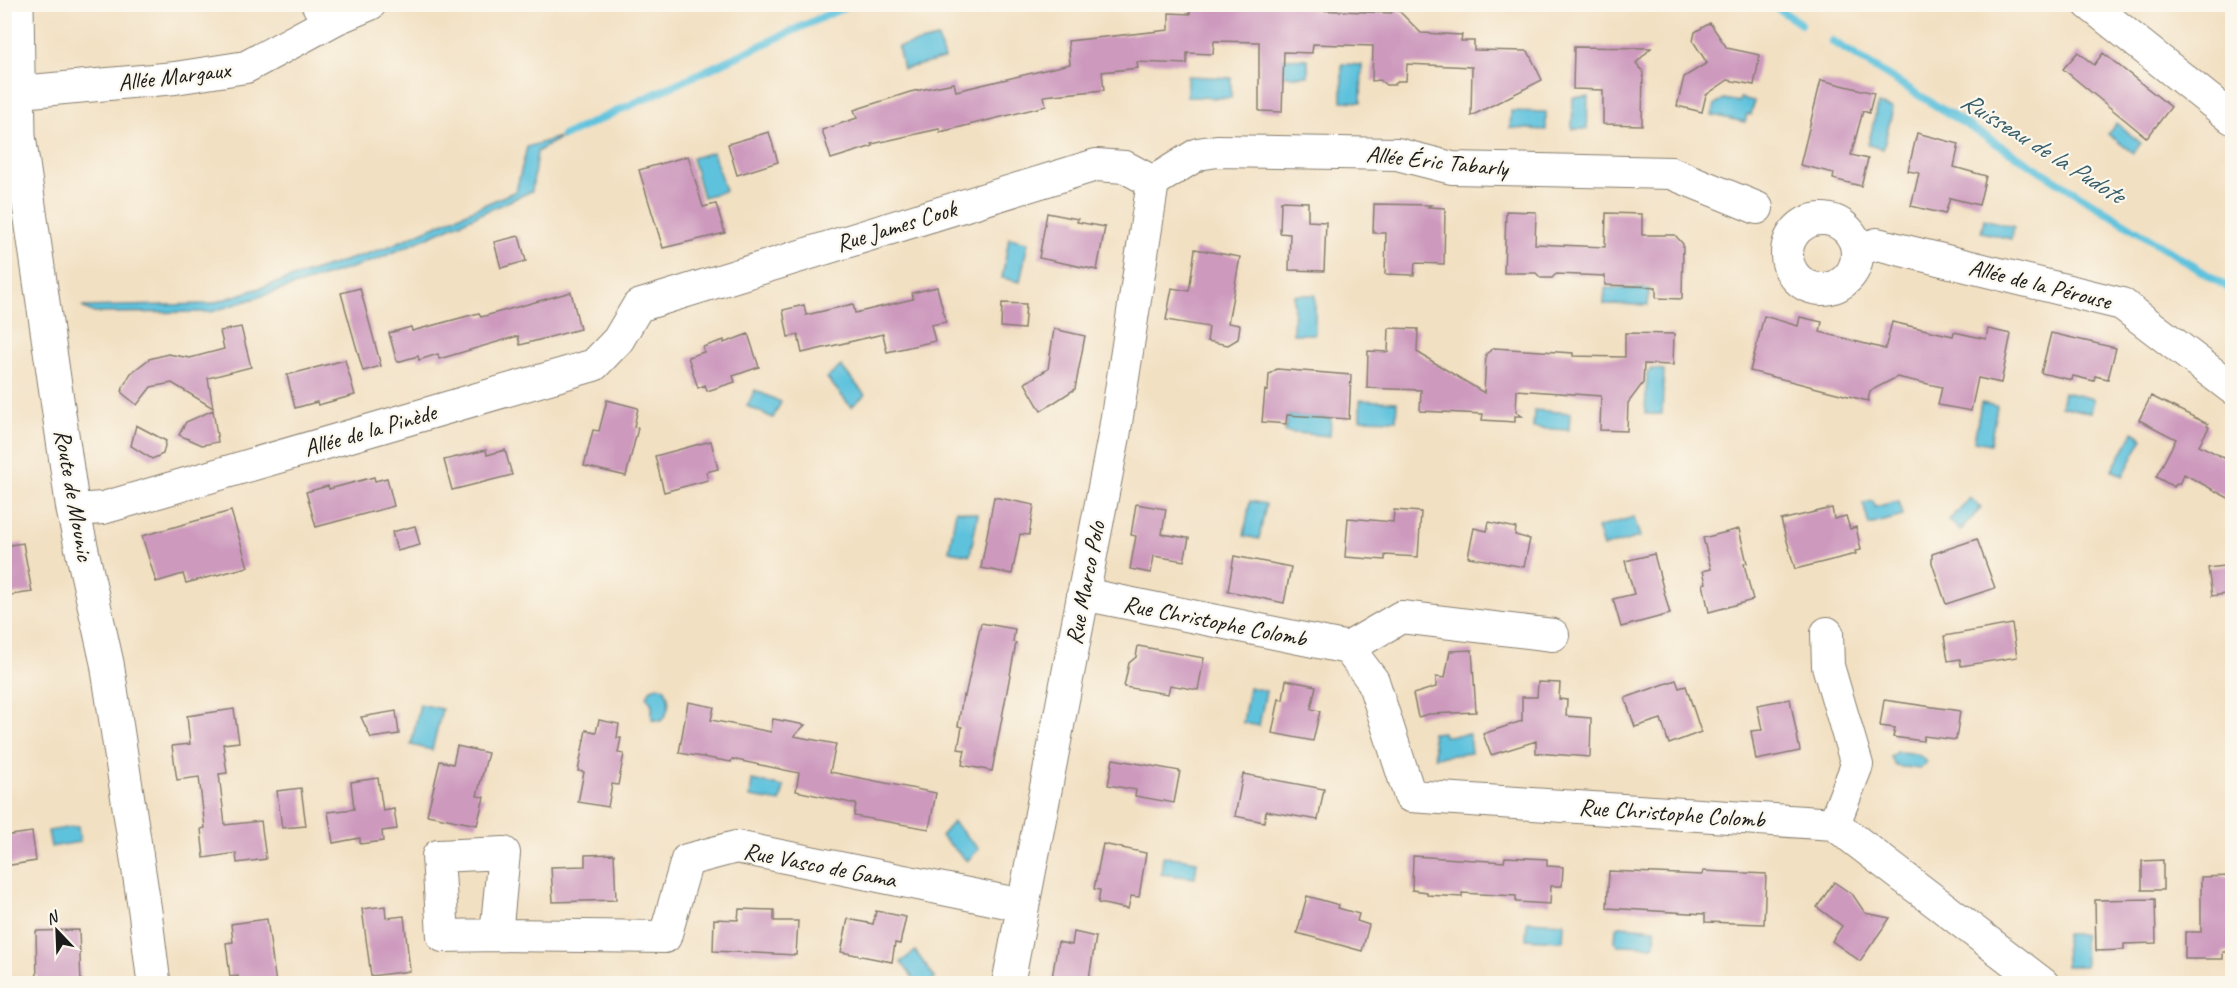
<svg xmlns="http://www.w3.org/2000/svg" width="2237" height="988" font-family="Caveat,sans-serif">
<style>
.water{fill:#5fc2dd;stroke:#3e6f7c;stroke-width:1.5}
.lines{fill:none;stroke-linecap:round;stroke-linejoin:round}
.stream{stroke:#5fc2dd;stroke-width:8}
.building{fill:#cd9abe}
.lane-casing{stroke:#877e6f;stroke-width:17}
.street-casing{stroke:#877e6f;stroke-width:34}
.secondary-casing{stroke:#877e6f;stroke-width:35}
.lane{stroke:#fff;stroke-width:15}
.street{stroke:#fff;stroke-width:32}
.secondary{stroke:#fff;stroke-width:33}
.labels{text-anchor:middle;stroke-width:4.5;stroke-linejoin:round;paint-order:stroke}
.street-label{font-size:24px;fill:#1c1c1c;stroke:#fbf7ec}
.water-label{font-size:26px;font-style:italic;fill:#375e69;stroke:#fbf7ec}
</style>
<rect width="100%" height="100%" fill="#fbf7ec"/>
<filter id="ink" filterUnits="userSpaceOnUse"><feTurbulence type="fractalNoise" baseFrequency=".0167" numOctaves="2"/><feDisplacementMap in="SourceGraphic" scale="12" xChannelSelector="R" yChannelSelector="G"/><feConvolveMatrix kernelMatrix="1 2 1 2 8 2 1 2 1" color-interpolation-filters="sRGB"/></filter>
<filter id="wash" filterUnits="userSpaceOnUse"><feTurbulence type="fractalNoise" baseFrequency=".008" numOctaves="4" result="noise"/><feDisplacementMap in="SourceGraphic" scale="24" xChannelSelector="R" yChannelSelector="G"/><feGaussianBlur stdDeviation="1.35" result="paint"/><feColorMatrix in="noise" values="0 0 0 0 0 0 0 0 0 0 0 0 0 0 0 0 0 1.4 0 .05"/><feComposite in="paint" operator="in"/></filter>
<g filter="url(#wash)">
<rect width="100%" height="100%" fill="#f2e0c2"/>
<path class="water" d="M938 38 944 59 903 69 898 47Z
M1276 58 1308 59V76H1275Z
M1342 64 1362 65 1361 102 1342 101Z
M1187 76 1231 78V98L1187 97Z
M1573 97H1588L1587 129H1572Z
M1740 98 1754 101 1751 115 1747 114 1745 122 1712 115 1715 104 1724 99 1739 102Z
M1878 104 1893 108 1883 149 1868 145Z
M1511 111 1546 112V130L1510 128Z
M2116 123 2141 143 2133 153 2108 134Z
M563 136 537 152 532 191 376 260 211 312 94 313 82 307 210 304 385 248 516 191 527 147Z
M713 152 725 191 703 197 692 158Z
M1984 219 2014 227 2011 239 1981 232Z
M1009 238 1028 242 1020 282 1002 278Z
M1605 288 1649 289 1648 305 1604 304Z
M1294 295H1315V334H1293Z
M841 366 865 395 851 407 827 378Z
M1651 369 1664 370 1662 414H1645L1647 374Z
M755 390 781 402 773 418 747 406Z
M2064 392 2094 399 2091 413 2061 406Z
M1360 400 1397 402 1396 420 1360 419Z
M1981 403 1997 406 1990 444 1974 441Z
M1534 410 1570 413 1569 430 1533 428Z
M1287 415 1331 418 1330 436 1285 432Z
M2133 432 2143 438 2123 476 2112 470Z
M1970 498 1981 508 1960 531 1949 520Z
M1250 501 1266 504 1259 539 1244 536Z
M1873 501 1875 507 1899 501 1903 516 1869 525 1863 503Z
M956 510 978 514 970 555 949 551Z
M1634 517 1640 537 1603 547 1597 528Z
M657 686 664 688C671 699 670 711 661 721L652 720V705L647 697 650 690Z
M1249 687 1266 691 1259 726 1243 723Z
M420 704 442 709 432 750 411 745Z
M1443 732 1444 736 1469 734 1471 753 1435 757 1432 733Z
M1897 752C1908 753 1922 752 1926 763L1920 769 1895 766 1891 757Z
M752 780 784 787 780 802 750 797Z
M953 822 979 849 967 861 941 836Z
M78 826 80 842 51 847 48 831Z
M1163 856 1197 861 1195 878 1161 874Z
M1527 921 1564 923 1563 941 1526 939Z
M1620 926 1655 929V944L1651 946 1618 945 1615 942 1616 928Z
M2065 934H2084L2085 966H2066Z
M915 951 935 978 928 983H917L901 962Z"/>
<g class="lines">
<path class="stream" d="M1771 4 1801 24
M1832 41 2232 290
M563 136 851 4"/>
</g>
<g id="blocks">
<path class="building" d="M1190 4H1314V10L1391 13 1396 8 1421 33 1462 35 1461 41H1474V50L1528 51 1542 80 1471 116 1472 67 1407 64 1406 81H1398L1394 85H1386L1380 80 1372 81 1373 46 1313 44 1312 53 1284 52 1282 112 1259 111V42L1214 41 1213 54 1187 53V64L1137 62 1138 68 1102 72 1104 90 1044 96 1046 106 940 132 939 129 872 144 873 146 831 159 822 130 857 118 854 110 910 92 954 83 956 91 1070 64 1068 41 1169 30V13L1190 14Z
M1710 23 1727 48 1760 55 1754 85 1728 80 1706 95 1702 112 1677 106 1684 77 1707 63 1693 41 1695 32Z
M1574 47 1651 48 1636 63 1643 71 1642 125 1603 124V90L1573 89Z
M2078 52 2094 65 2103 53 2171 107 2147 138 2063 69Z
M1821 80 1874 93 1869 113 1863 111 1851 155 1868 159 1861 186 1833 179 1834 173 1800 165Z
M769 132 778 162 737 175 728 144Z
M1917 133 1959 144 1954 167 1986 176 1979 205 1950 198 1945 214 1911 206 1919 173 1908 171Z
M688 156 703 207 716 204 725 233 663 248 639 170Z
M1281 201 1308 202V221L1326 222 1324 271 1289 270 1290 234 1280 233Z
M1374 204 1431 205 1428 207 1445 208 1444 264 1415 263 1414 275 1385 274 1386 233H1373Z
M1506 211 1536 212 1535 244 1605 247 1606 213 1642 214V235H1675L1683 244 1682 299 1656 298V287L1605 285V276L1556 274 1552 278H1541L1536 273H1504Z
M1047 213 1078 219 1077 222 1105 227 1097 270 1039 258Z
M519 236 526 261 501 268 494 242Z
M1195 249 1240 257 1228 323 1240 325 1238 339 1228 345 1207 341 1209 327 1166 320 1172 288 1189 291Z
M937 287 946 322 931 325 935 341 887 352 883 334 802 353 798 335 788 337 783 310 804 305 806 315 853 304 855 313 913 299 912 293Z
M360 288 381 366 363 371 341 293Z
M571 292 580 329 520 345 518 336 439 359 438 354 419 360 418 356 397 362 389 333 411 327 412 331 479 313 481 317Z
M1002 303 1026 304 1024 329 1001 327Z
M1764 316 1798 326 1800 317 1822 322 1820 332 1885 349 1892 322 1953 336 1954 332 1986 339 1988 329 2011 334 2001 383 1978 378 1971 411 1938 405 1942 387 1897 377 1870 391 1868 401 1750 371Z
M241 327 251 367 208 378 213 408 172 383 151 387 137 405 122 393 123 387 131 373 149 359 168 354 190 358 224 349 220 331Z
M1389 328 1418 329 1417 352 1484 393 1486 354 1494 348 1573 353V356L1625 357V333L1674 334 1673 365 1644 364 1643 383 1628 403 1627 431 1600 430 1601 396 1517 390 1516 412 1522 416H1515V422L1482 420 1483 414 1420 411 1421 390 1367 388 1368 351 1388 352Z
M1054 329 1085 336 1075 389 1041 411 1025 383 1048 369Z
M2051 333 2116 348 2108 379 2095 376 2094 381 2073 376 2072 380 2041 373Z
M748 334 759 367 733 376 735 382 707 391 705 385 698 388 688 357 704 352 703 347 724 340V343Z
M345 360 355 395 318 405 317 402 295 408 287 375Z
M1277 369 1351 375 1349 419 1287 415 1286 424 1262 422 1265 390 1268 391 1269 374Z
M2151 396 2208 424 2207 426 2209 427 2199 445 2232 462V500L2184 474 2179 484 2177 483 2174 487 2156 477 2176 439 2139 420Z
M607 400 638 408 634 427 638 428 626 476 584 466 593 430 599 431Z
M213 410 218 442 202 445 179 435 186 422Z
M136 425 166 441 163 454 152 459 131 446Z
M711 441 718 469 706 472 708 480 664 492 655 456Z
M486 450 487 455 505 450 512 475 452 490 444 460Z
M374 477 375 481 387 478 394 506 316 527 306 492 328 486 329 489Z
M994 497 1034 505 1029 535 1020 534 1012 574 981 568Z
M1136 504 1166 509 1162 534 1189 538 1184 561 1154 556 1151 573 1130 569 1136 536 1131 535Z
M1832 508 1834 519 1846 516 1850 529 1856 527 1861 550 1855 551 1856 554 1795 569 1781 520Z
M1394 510 1421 512 1418 557 1385 555V560L1345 557 1348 518 1393 522Z
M231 511 248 567 186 583 183 574 156 582 142 536Z
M1489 522 1516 528 1515 535 1530 539 1524 567 1468 557 1474 528 1487 531Z
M415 526 420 545 397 551 392 532Z
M1739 529 1747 563 1744 564 1753 600 1709 612 1703 584 1706 583 1703 571 1711 569 1703 538Z
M1977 539 1995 588 1946 604 1932 563V554Z
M23 543 32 592 4 596V546Z
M1654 554 1670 614 1621 627 1613 599 1634 594 1625 561Z
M1234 556 1291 567 1284 603 1228 591Z
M2232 565V593L2212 596 2208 568Z
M981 623 1015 629 1013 642 1016 643 992 771 962 765 965 750 958 749 962 727 958 726 963 695 965 696Z
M2012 624 2017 657 1961 666 1960 659 1948 661 1944 636Z
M1138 646 1204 658 1198 690 1170 685 1168 694 1124 687 1129 663 1136 657Z
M1472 650 1476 712 1429 714 1418 717 1413 694 1436 687V677L1445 678 1450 651Z
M1286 680 1316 686 1311 709 1320 711 1313 741 1272 733 1279 699 1283 700Z
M1676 680 1679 688 1686 686 1701 732 1669 744 1661 719 1635 727 1625 698Z
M1538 682 1560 683 1559 699 1567 700 1566 716 1591 718 1590 757 1536 753V741L1491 755 1483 734 1522 721V697H1537Z
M1790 699 1800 751 1756 760 1751 731 1762 730 1757 705Z
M1884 700 1960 711 1956 740 1924 736 1923 741 1893 737 1895 728 1880 726Z
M688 702 714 707 711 720 771 732 773 719 805 725 794 736 836 744 830 772 936 793 929 829 854 816 856 804 796 791 799 773 732 759 731 762 679 753Z
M234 709 239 742 223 744 227 773 219 774 225 825 261 821 266 859 237 863 236 853 204 858 201 829 205 828 199 777 177 780 172 746 190 744 187 716Z
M396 711 399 734 371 738 361 717Z
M599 720 619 724 617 738H621L618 753 624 754 618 785 612 784 608 807 578 802 584 772 578 771 586 730 596 732Z
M457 746 488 753 477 796 484 797 477 825 427 815 440 761 453 764Z
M1113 759 1180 771 1174 803 1135 796 1136 790 1108 785Z
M1243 774 1324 789 1318 820 1266 811 1264 822 1235 816Z
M378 778 383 811 394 809 397 829 382 831 383 841 360 844V838L333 843 328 812 354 809 351 782Z
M301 788 306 826 282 828 277 791Z
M32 832 36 861 4 866V836Z
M1103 844 1146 853 1139 897 1131 896 1128 909 1098 903 1100 890 1094 889Z
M614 854 616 900 553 902 551 867 585 866V855Z
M1413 856 1504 862 1505 857 1547 859V866L1563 867 1562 886H1551L1550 904 1516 902V896L1462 893V897L1427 895V892L1412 890Z
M2163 860V890H2142V861Z
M1609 871 1702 875 1703 871 1766 874 1764 924 1705 922V914L1607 908Z
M2232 876V952H2223V959H2185V932H2201V877Z
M1834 882 1853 895 1865 913 1890 918 1860 961 1832 941 1842 926 1817 907Z
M1307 896 1339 905 1338 908 1359 914 1357 921 1369 925 1362 951 1297 933Z
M2155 899 2156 943 2124 944V950L2096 951 2095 900Z
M385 906 386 918 404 916 410 971 371 976 362 909Z
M739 909 774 910V921H798L796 955 713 951 714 919 738 920Z
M876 911 906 917 900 944 895 943 892 962 841 952 848 919 873 924Z
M267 919 276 984H239L238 976 230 977 226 943 233 942 231 924Z
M79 930 81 984H37L36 931Z
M1074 932 1096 937 1088 984H1051L1058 942 1072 945Z"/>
</g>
</g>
<g filter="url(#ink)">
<use href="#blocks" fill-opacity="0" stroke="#877e6f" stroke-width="1.5"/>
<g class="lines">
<defs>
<path id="lane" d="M308 4 320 27"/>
<path id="street" d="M2089 4 2232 118
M20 92 175 78 246 67 337 18 370 4
M1153 182 1198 154 1217 151 1397 154 1452 168 1671 173 1757 208
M1787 254a35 35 0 1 1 70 0a35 35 0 1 1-70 0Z
M1858 250 1877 244 2122 304 2232 388
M73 510 103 508 594 365 618 340 638 306 1096 165 1125 167 1153 182
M1083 594 1348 648 1373 681 1410 796 1834 824 2043 984
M1827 633 1828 666 1857 765 1834 824
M1348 648 1401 617 1553 635
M496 935 443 936 438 856 504 853 496 935 665 937 687 860 736 847 1022 905
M1008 984 1114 436 1153 182"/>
<path id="secondary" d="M17 4 19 136 73 510 107 663 145 911 154 984"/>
</defs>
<use href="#lane" class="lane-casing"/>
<use href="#street" class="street-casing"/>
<use href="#secondary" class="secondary-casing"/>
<use href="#lane" class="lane"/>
<use href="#street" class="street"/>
<use href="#secondary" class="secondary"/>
</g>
</g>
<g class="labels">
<g class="street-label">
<text transform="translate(174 76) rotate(-7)" y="8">Allée Margaux</text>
<text transform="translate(1437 161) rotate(6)" y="8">Allée Éric Tabarly</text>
<text transform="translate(896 226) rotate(-17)" y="8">Rue James Cook</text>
<text transform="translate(2040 284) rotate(14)" y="8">Allée de la Pérouse</text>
<text transform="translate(370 430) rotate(-16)" y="8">Allée de la Pinède</text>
<text transform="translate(74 495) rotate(80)" y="8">Route de Mounic</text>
<text transform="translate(1085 583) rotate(-79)" y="8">Rue Marco Polo</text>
<text transform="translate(1215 621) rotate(11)" y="8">Rue Christophe Colomb</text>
<text transform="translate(1672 813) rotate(4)" y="8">Rue Christophe Colomb</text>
<text transform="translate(820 865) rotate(11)" y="8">Rue Vasco de Gama</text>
</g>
<g class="water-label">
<text transform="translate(2043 147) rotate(32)" y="9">Ruisseau de la Pudote</text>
</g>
</g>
<rect width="2237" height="988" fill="none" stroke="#fbf7ec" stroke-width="24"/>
<g transform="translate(57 931) rotate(337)" stroke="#fbf7ec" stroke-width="4.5" paint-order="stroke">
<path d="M0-4.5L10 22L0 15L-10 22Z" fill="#1c1c1c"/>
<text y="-9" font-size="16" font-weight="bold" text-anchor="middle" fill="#1c1c1c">N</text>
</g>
</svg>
